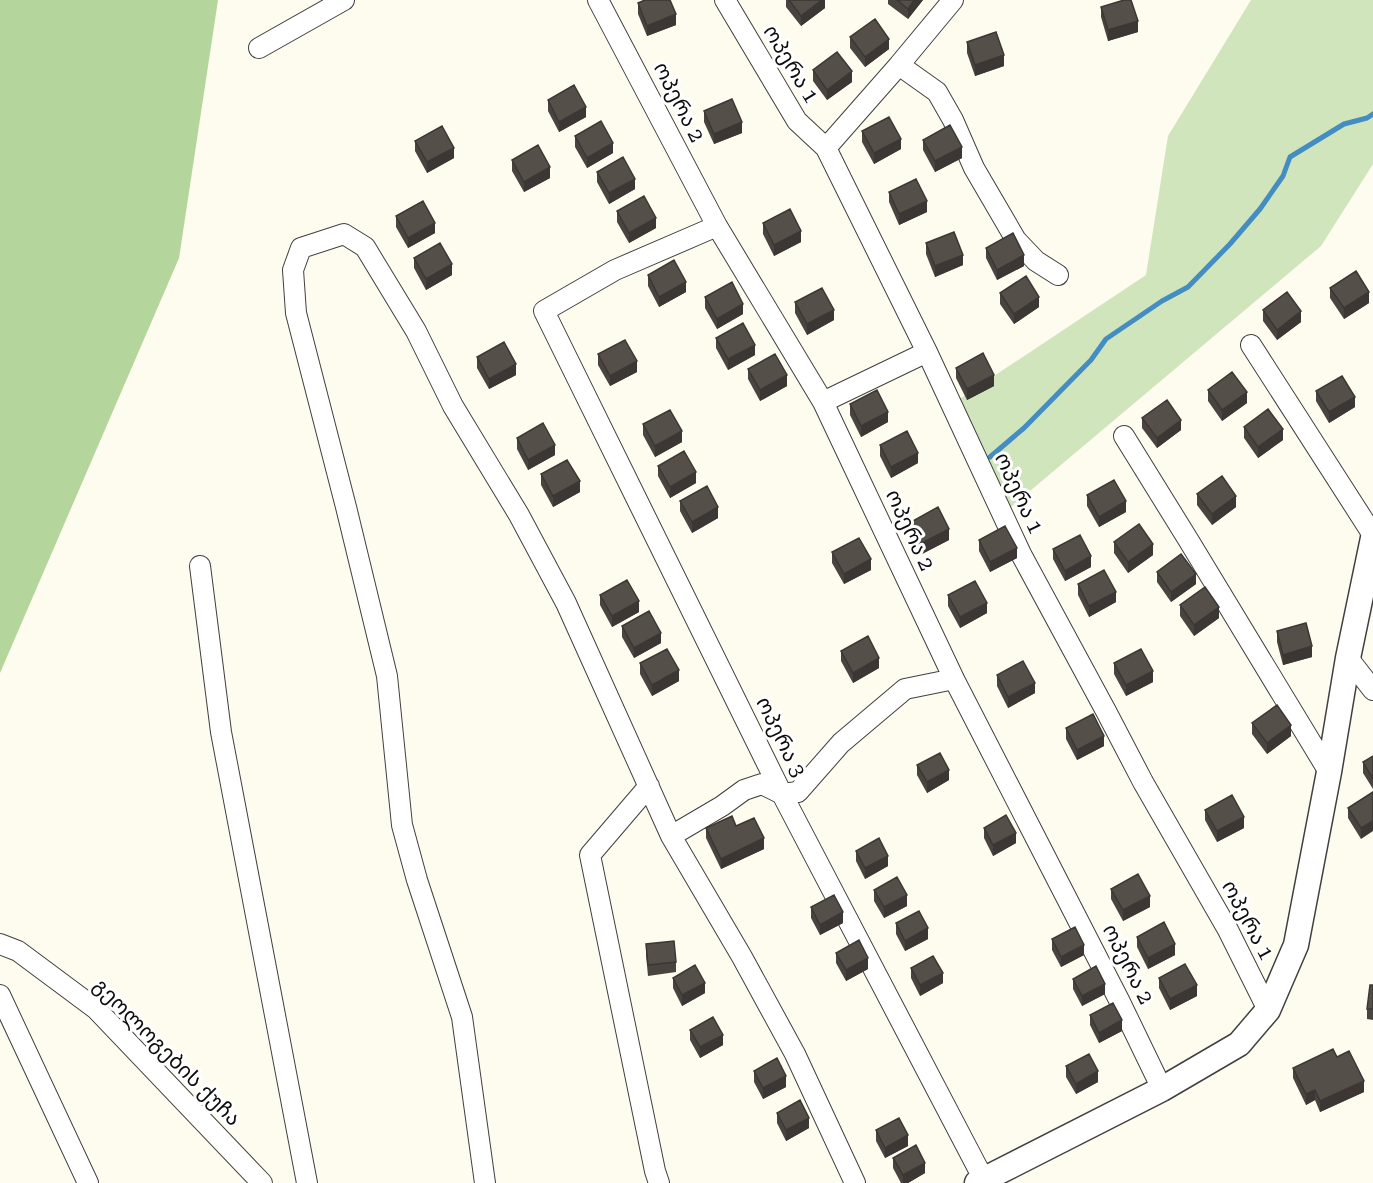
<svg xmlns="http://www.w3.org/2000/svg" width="1373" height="1183" font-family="'Roboto Serif','Noto Sans Georgian',serif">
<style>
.green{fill:#d0e5bb}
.forest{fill:#b4d59b}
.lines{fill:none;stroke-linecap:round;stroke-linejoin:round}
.stream{stroke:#448dc2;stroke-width:5}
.minor-casing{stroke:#404040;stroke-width:22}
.tertiary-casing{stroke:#404040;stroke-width:27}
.minor{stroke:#fff;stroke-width:20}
.tertiary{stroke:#fff;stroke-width:24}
.wall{fill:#494440}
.shaded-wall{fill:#3c3734}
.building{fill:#554f4a;stroke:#3c3734;stroke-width:1.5}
.labels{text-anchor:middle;stroke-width:6;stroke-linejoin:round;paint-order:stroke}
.street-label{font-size:21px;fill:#0d0d0d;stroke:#fff}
</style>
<rect width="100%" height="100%" fill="#fefbef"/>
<path class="green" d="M1251 0H1373V164L1321 246 1011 507 955 402 1146 275 1168 136Z"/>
<path class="forest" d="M0 0H218L179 258 0 673Z"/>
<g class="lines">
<path class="stream" d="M990 457 1024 428 1091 360 1106 339 1162 301 1188 287 1230 244 1260 209 1283 176 1290 157 1344 124 1367 118 1373 114"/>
<defs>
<path id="minor" d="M598 0 717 226 823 402 954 679 1119 1000 1162 1089
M725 0 797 121 826 148 927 352 1021 554 1107 713 1143 782 1228 930 1268 1010
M259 48 344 0
M899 65 937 92 953 120 974 168 1016 240 1036 261 1058 275
M826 148 899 65 953 0
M717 226 615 270 544 311 782 794 984 1180
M1251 345 1373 535
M823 402 927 352
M1124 436 1189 541 1329 772
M200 566 221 732 307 1183
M1348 658 1373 690
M649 786 590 855 655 1171 659 1183
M671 836 722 806 744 790 762 784 782 794 798 792 841 743 905 689 954 679
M0 944 18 951 96 1009 262 1183
M0 995 88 1183
M485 1183 462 1017 417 880 402 825 387 676 346 507 296 313 293 270 301 248 344 234 365 247 416 331 453 406 519 515 566 603 671 836 742 957 795 1054 855 1183"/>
<path id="tertiary" d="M977 1183 1162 1089 1239 1044 1268 1010 1296 945 1329 772 1348 658 1373 538"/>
</defs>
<use href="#minor" class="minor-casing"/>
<use href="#tertiary" class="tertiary-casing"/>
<use href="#minor" class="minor"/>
<use href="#tertiary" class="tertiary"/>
</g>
<path class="wall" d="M786 0H825V8L801 26 786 7Z
M888 0H923L908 19 888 4Z
M638 3 676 25 647 36 638 14Z
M1101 7 1138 32 1108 41 1101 17Z
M850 37 889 49 865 67 850 48Z
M967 42 1004 66 975 76 967 53Z
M813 70 852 82 827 100 813 81Z
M548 100 586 117 559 132 548 111Z
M704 111 742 133 714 144 704 122Z
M862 131 901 149 874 164 862 142Z
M575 136 613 153 587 168 575 147Z
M923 140 962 158 935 172 923 150Z
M415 141 454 158 427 173 415 151Z
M512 160 550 178 524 192 512 171Z
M597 172 635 189 609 204 597 182Z
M889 192 927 212 899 225 889 202Z
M617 211 656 228 629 243 617 222Z
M396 216 435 233 408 248 396 227Z
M763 223 801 242 774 256 763 234Z
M926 243 963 265 935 277 926 254Z
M986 248 1024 266 997 280 986 258Z
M414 258 452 275 426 290 414 268Z
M648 275 686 292 659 307 648 286Z
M1330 288 1369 303 1344 319 1330 298Z
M1000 293 1039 307 1014 324 1000 304Z
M705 297 743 314 717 329 705 308Z
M795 302 834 320 807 335 795 313Z
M1263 310 1301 322 1277 340 1263 321Z
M716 338 755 355 728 370 716 348Z
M598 354 637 372 610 386 598 365Z
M477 357 516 375 489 389 477 368Z
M956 368 994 386 967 400 956 378Z
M748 369 787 386 760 401 748 379Z
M1208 390 1247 403 1222 421 1208 401Z
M1316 391 1355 407 1329 423 1316 401Z
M850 404 888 422 861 437 850 415Z
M1142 418 1181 430 1157 448 1142 428Z
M643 424 682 442 655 457 643 435Z
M1244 427 1283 440 1258 458 1244 438Z
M517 438 555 455 528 470 517 449Z
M880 445 918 463 891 478 880 456Z
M658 466 696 483 670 498 658 476Z
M541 474 580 492 553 507 541 485Z
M1197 494 1236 507 1212 525 1197 505Z
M1087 495 1126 512 1099 527 1087 506Z
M680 501 718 518 692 533 680 511Z
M911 522 949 540 922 554 911 532Z
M979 540 1017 558 990 572 979 551Z
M1114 542 1153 555 1128 573 1114 553Z
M1053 549 1091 567 1065 581 1053 559Z
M832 552 871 570 844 584 832 563Z
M1157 572 1196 584 1171 602 1157 582Z
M1078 584 1116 602 1089 617 1078 595Z
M600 595 639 612 612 627 600 605Z
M948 595 987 613 960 628 948 606Z
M1180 605 1219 618 1194 636 1180 616Z
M622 626 661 643 634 658 622 637Z
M1277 631 1312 657 1283 665 1277 642Z
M841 651 879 668 853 683 841 661Z
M640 663 679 681 652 696 640 674Z
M1114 663 1153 682 1126 696 1114 674Z
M997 675 1035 693 1008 708 997 686Z
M1252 723 1291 736 1267 754 1252 734Z
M1066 728 1104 746 1077 760 1066 739Z
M1373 756V789L1363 773V762Z
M917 765 949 780 927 793 917 775Z
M1373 792 1361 839 1348 818V808Z
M1205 810 1244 828 1217 842 1205 820Z
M736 826 764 849 721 869 706 838V828Z
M984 828 1016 843 993 856 984 838Z
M856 851 888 866 865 879 856 861Z
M1111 889 1150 907 1123 921 1111 899Z
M874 890 907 906 884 918 874 901Z
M811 907 843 923 820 935 811 918Z
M896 923 928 939 905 951 896 934Z
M1137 937 1175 955 1148 969 1137 947Z
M1052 939 1084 955 1061 967 1052 950Z
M646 944 676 962V972L648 976 646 955Z
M836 953 868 969 846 981 836 963Z
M911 968 943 983 920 996 911 978Z
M673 978 705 993 682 1006 673 988Z
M1159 978 1197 996 1170 1010 1159 988Z
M1073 979 1105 994 1082 1006 1073 989Z
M1373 985V1020L1367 1019V1009Z
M1090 1015 1122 1031 1099 1043 1090 1025Z
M690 1030 723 1045 700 1058 690 1040Z
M1337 1057 1364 1092 1320 1112 1315 1100 1306 1105 1293 1078V1068Z
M1066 1066 1098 1082 1076 1094 1066 1077Z
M754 1071 786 1087 763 1099 754 1082Z
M777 1113 809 1128 786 1141 777 1123Z
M876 1130 908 1146 885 1158 876 1141Z
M893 1158 925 1173 908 1183H901L893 1168Z"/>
<path class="shaded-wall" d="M822 0H825V8L801 26V16Z
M914 0H923L908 19V9Z
M676 14V25L647 36V26Z
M1138 21V32L1108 41V30Z
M889 39V49L865 67V57Z
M1004 55V66L975 76V65Z
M852 71V82L827 100V90Z
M586 107V117L559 132V122Z
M742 122V133L714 144V134Z
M901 139V149L874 164V153Z
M613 143V153L587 168V158Z
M962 147V158L935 172V161Z
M454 148V158L427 173V162Z
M550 167V178L524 192V182Z
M635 179V189L609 204V193Z
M927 201V212L899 225V214Z
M656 218V228L629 243V233Z
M435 223V233L408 248V238Z
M801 231V242L774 256V245Z
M963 255V265L935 277V266Z
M1024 255V266L997 280V270Z
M452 264V275L426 290V279Z
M686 282V292L659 307V297Z
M1369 292V303L1344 319V308Z
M1039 297V307L1014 324V314Z
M743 304V314L717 329V319Z
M834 310V320L807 335V324Z
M1301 311V322L1277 340V330Z
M755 345V355L728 370V359Z
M637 361V372L610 386V376Z
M516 364V375L489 389V379Z
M787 375V386L760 401V390Z
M994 375V386L967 400V389Z
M1247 392V403L1222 421V410Z
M1355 397V407L1329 423V412Z
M888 412V422L861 437V426Z
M1181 420V430L1157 448V438Z
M1283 429V440L1258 458V447Z
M682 431V442L655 457V446Z
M555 445V455L528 470V460Z
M918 453V463L891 478V467Z
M696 472V483L670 498V487Z
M580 481V492L553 507V496Z
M1236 496V507L1212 525V514Z
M1126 501V512L1099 527V517Z
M718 507V518L692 533V522Z
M949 529V540L922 554V543Z
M1153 544V555L1128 573V562Z
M1017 548V558L990 572V562Z
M1091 556V567L1065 581V571Z
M871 559V570L844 584V574Z
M1196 574V584L1171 602V592Z
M1116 592V602L1089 617V606Z
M639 601V612L612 627V616Z
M987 603V613L960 628V617Z
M1219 607V618L1194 636V625Z
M661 633V643L634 658V648Z
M1312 646V657L1283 665V655Z
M879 658V668L853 683V673Z
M679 670V681L652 696V685Z
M1153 671V682L1126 696V685Z
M1035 683V693L1008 708V697Z
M1291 725V736L1267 754V743Z
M1104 736V746L1077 760V750Z
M949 770V780L927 793V782Z
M1244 817V828L1217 842V831Z
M1373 821V831L1361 839V828Z
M1016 833V843L993 856V845Z
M764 838V849L721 869V859Z
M888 856V866L865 879V868Z
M907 895V906L884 918V907Z
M1150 896V907L1123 921V910Z
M843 912V923L820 935V925Z
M928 928V939L905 951V941Z
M1175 944V955L1148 969V958Z
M1084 945V955L1061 967V957Z
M868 958V969L846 981V970Z
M943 973V983L920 996V985Z
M705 983V993L682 1006V995Z
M1105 984V994L1082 1006V996Z
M1197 985V996L1170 1010V999Z
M1122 1020V1031L1099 1043V1033Z
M723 1035V1045L700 1058V1047Z
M1098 1071V1082L1076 1094V1084Z
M786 1076V1087L763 1099V1088Z
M1364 1081V1092L1320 1112V1101Z
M1315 1090V1100L1306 1105V1094Z
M809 1118V1128L786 1141V1130Z
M908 1135V1146L885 1158V1148Z
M925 1163V1173L908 1183H903V1175Z"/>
<path class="building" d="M645 0H670L676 14 647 26 638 3Z
M789 0H822L801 16Z
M897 0H914L908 9Z
M1124 0H1131L1138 21 1108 30 1101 7Z
M875 19 889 39 865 57 850 37Z
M996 32 1004 55 975 65 967 42Z
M837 52 852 71 827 90 813 70Z
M574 85 586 107 559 122 548 100Z
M732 99 742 122 714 134 704 111Z
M889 117 901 139 874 153 862 131Z
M601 121 613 143 587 158 575 136Z
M950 125 962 147 935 161 923 140Z
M442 126 454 148 427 162 415 141Z
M538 145 550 167 524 182 512 160Z
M623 157 635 179 609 193 597 172Z
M916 179 927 201 899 214 889 192Z
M644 196 656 218 629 233 617 211Z
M423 201 435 223 408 238 396 216Z
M790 209 801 231 774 245 763 223Z
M954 232 963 255 935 266 926 243Z
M1013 233 1024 255 997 270 986 248Z
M440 243 452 264 426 279 414 258Z
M674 260 686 282 659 297 648 275Z
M1356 271 1369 292 1344 308 1330 288Z
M1026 276 1039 297 1014 314 1000 293Z
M732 282 743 304 717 319 705 297Z
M822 288 834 310 807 324 795 302Z
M1287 292 1301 311 1277 330 1263 310Z
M743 323 755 345 728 359 716 338Z
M625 340 637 361 610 376 598 354Z
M504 342 516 364 489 379 477 357Z
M983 353 994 375 967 389 956 368Z
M775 354 787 375 760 390 748 369Z
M1232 372 1247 392 1222 410 1208 390Z
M1342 376 1355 397 1329 412 1316 391Z
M877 390 888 412 861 426 850 404Z
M1167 400 1181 420 1157 438 1142 418Z
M1268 409 1283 429 1258 447 1244 427Z
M670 410 682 431 655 446 643 424Z
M543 423 555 445 528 460 517 438Z
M907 431 918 453 891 467 880 445Z
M684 451 696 472 670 487 658 466Z
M567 460 580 481 553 496 541 474Z
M1222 476 1236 496 1212 514 1197 494Z
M1114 480 1126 501 1099 517 1087 495Z
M707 486 718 507 692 522 680 501Z
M938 507 949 529 922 543 911 522Z
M1139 524 1153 544 1128 562 1114 542Z
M1005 526 1017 548 990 562 979 540Z
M1080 535 1091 556 1065 571 1053 549Z
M859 538 871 559 844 574 832 552Z
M1181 554 1196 574 1171 592 1157 572Z
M1104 570 1116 592 1089 606 1078 584Z
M627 580 639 601 612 616 600 595Z
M975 581 987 603 960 617 948 595Z
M1205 587 1219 607 1194 625 1180 605Z
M649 611 661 633 634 648 622 626Z
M1306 623 1312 646 1283 655 1277 631Z
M868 636 879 658 853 673 841 651Z
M667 649 679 670 652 685 640 663Z
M1141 649 1153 671 1126 685 1114 663Z
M1023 661 1035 683 1008 697 997 675Z
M1277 705 1291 725 1267 743 1252 723Z
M1093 714 1104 736 1077 750 1066 728Z
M940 753 949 770 927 782 917 765Z
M1373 756V779L1363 762Z
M1373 792V821L1361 828 1348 808Z
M1232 795 1244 817 1217 831 1205 810Z
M1006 815 1016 833 993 845 984 828Z
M732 816 736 826 754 818 764 838 721 859 706 828Z
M879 838 888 856 865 868 856 851Z
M1138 874 1150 896 1123 910 1111 889Z
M897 877 907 895 884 907 874 890Z
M834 895 843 912 820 925 811 907Z
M919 911 928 928 905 941 896 923Z
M1164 922 1175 944 1148 958 1137 937Z
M1075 927 1084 945 1061 957 1052 939Z
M859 940 868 958 846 970 836 953Z
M674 941 676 962 648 965 646 944Z
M933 956 943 973 920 985 911 968Z
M1185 964 1197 985 1170 999 1159 978Z
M695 965 705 983 682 995 673 978Z
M1096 966 1105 984 1082 996 1073 979Z
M1370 985H1373V1009H1367Z
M1113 1003 1122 1020 1099 1033 1090 1015Z
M713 1017 723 1035 700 1047 690 1030Z
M1333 1049 1337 1057 1349 1051 1364 1081 1320 1101 1315 1090 1306 1094 1293 1068Z
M1089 1054 1098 1071 1076 1084 1066 1066Z
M777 1058 786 1076 763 1088 754 1071Z
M800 1100 809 1118 786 1130 777 1113Z
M899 1118 908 1135 885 1148 876 1130Z
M916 1145 925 1163 903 1175 893 1158Z"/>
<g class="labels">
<g class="street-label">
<text transform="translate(791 64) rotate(59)" y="7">ოპერა 1</text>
<text transform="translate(679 102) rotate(63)" y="7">ოპერა 2</text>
<text transform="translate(1019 493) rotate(65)" y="7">ოპერა 1</text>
<text transform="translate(910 530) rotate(65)" y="7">ოპერა 2</text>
<text transform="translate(781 737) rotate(64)" y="7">ოპერა 3</text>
<text transform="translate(1248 920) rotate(62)" y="7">ოპერა 1</text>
<text transform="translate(1128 964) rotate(63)" y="7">ოპერა 2</text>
<text transform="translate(167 1052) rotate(45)" y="7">გეოლოგების ქუჩა</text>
</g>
</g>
</svg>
